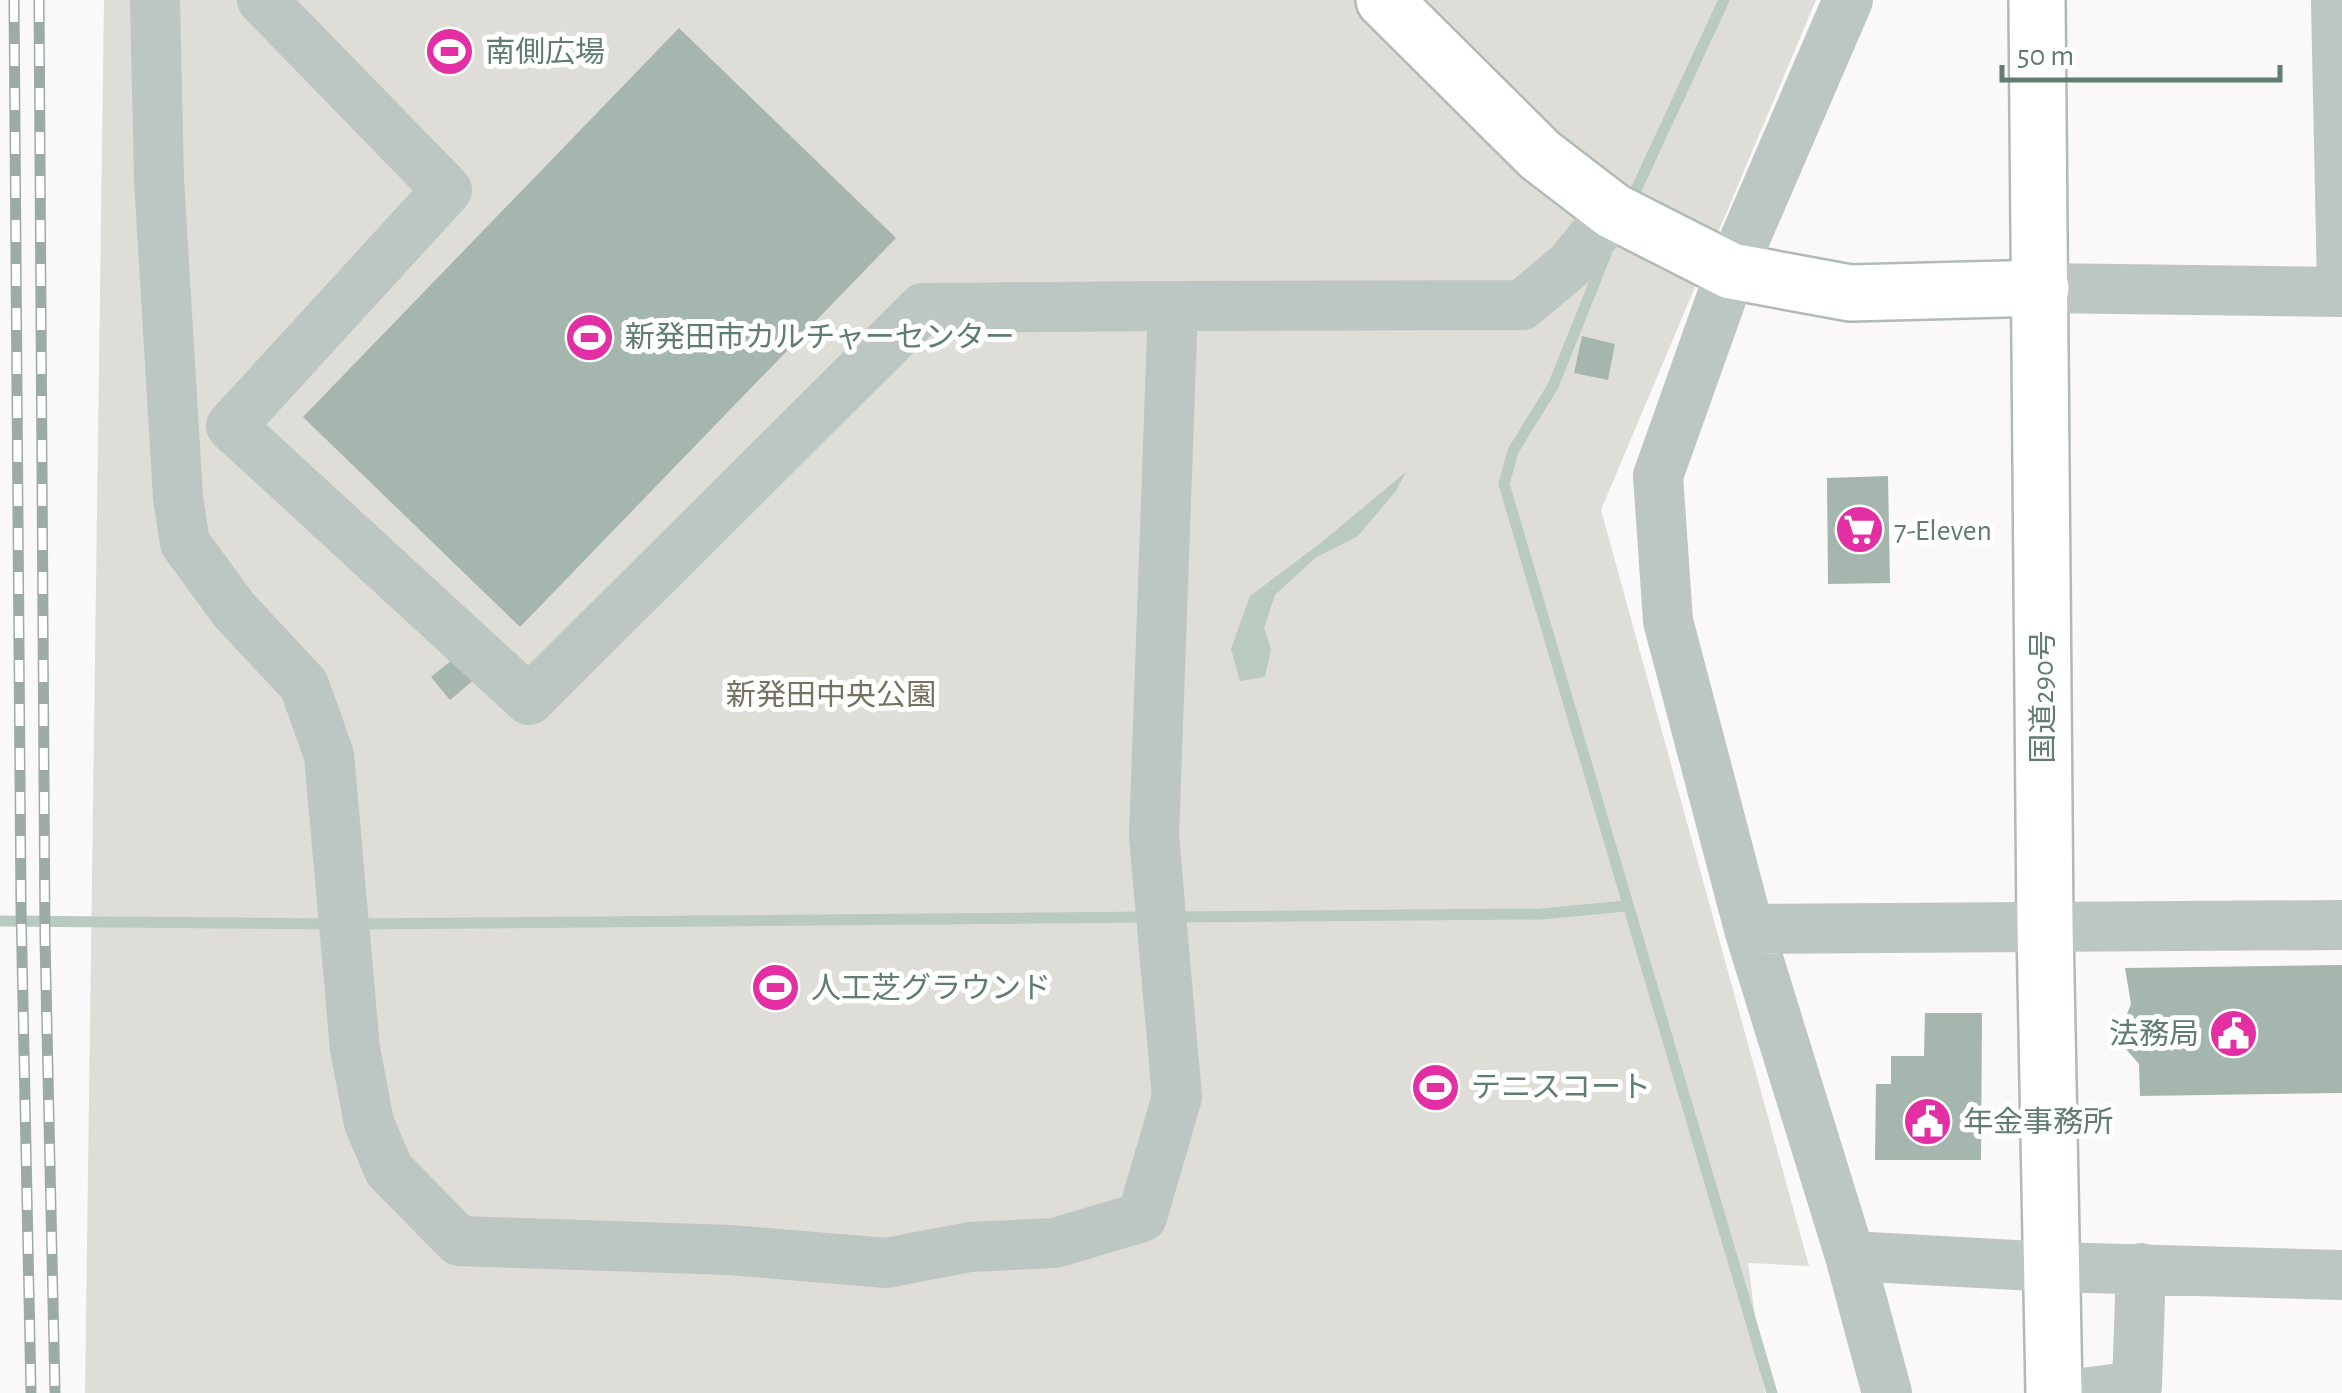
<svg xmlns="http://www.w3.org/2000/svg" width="2342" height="1393" font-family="'Alegreya Sans','Noto Sans JP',sans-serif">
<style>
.green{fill:#dfddd7}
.water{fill:#b9cac0}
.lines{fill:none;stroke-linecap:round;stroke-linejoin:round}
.stream{stroke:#b9cac0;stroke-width:11}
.building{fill:#a5b6ae}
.major-casing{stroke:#b0bbb6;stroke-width:60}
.highway-casing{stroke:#b0bab6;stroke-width:60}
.minor{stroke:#bcc6c2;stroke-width:50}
.major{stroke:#fff;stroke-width:55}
.highway{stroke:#fff;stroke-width:55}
.rail-casing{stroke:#9caca5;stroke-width:11}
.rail{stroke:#fff;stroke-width:8;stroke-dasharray:22;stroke-linecap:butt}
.labels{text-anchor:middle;stroke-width:10;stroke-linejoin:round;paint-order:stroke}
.poi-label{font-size:30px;fill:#607d70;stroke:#fff;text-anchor:start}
.park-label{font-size:30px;fill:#75735f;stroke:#fff}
.street-label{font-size:30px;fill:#607d70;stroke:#fff}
</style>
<rect width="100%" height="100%" fill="#faf8f8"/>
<path class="green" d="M104 0H1816L1601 510 1809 1266 1748 1263 1765 1393H85Z"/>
<path class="water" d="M1406 472 1396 491 1358 536 1315 558 1275 595 1264 628 1271 649 1265 677 1240 681 1231 649 1250 596 1322 542Z"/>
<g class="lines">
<path class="stream" d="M1629 205 1724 0
M1606 254 1553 386 1513 451 1504 484 1772 1393
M1174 917 1541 914 1626 906
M0 921 331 924
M354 924 1151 917"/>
</g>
<path class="building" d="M679 28 896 238 520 627 303 417Z
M1582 336 1615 344 1608 380 1574 373Z
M1888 476 1890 583 1828 584 1827 478Z
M457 656 475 679 450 700 431 677Z
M2342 965V1093L2140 1096 2139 1064 2126 1049 2125 1019 2131 1004 2125 968Z
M1925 1013H1982L1981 1160H1875L1876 1084H1891V1056H1924Z"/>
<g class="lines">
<defs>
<path id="major" d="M1384 0 1540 155 1613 211 1731 271 1850 293 2041 288"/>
<path id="highway" d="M2037 0 2045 927 2054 1393"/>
</defs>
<use href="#major" class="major-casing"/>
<use href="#highway" class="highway-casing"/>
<path class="minor" d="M155 0 159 180 178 497 185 543 234 610 304 685 329 755 355 1049 369 1123 389 1170 459 1241 730 1250 886 1263 970 1247 1055 1243 1142 1217 1177 1097 1154 836 1173 306 1522 305 1571 264 1613 211
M262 0 447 190 231 426 529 700 923 308 1173 306
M1848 0 1731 271 1658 476 1668 621 1749 929 1850 1256 1887 1393
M2336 1 2342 286
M2041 288 2342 292
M1749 929 2342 925
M1850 1256 2052 1267 2342 1275
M2082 1393 2137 1386 2141 1268"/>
<use href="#major" class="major"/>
<use href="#highway" class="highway"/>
<defs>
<path id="rail" d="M14 0 21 906 31 1393
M39 0 45 938 55 1393"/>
</defs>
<use href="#rail" class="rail-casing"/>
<use href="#rail" class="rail"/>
</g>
<defs>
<symbol id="stadium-disc" viewBox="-11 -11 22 22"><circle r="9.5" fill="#e42ea4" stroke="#fff"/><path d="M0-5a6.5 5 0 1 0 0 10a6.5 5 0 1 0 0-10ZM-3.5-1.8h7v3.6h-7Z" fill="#fff"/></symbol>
<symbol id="supermarket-disc" viewBox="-11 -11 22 22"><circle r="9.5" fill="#e42ea4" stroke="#fff"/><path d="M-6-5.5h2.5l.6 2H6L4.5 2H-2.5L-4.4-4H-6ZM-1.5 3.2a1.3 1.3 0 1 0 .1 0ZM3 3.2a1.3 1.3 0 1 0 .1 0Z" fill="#fff"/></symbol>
<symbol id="civic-disc" viewBox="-11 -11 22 22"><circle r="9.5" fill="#e42ea4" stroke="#fff"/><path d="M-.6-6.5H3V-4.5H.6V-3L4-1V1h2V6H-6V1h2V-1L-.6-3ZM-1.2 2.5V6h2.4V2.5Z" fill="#fff"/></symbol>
</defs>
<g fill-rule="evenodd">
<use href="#stadium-disc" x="422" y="24" width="55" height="55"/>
<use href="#stadium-disc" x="562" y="310" width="55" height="55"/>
<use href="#supermarket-disc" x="1832" y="502" width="55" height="55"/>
<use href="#stadium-disc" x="748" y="960" width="55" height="55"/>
<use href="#civic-disc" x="2206" y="1006" width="55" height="55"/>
<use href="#stadium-disc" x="1408" y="1060" width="55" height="55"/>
<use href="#civic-disc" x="1900" y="1094" width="55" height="55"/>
</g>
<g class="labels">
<g class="poi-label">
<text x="485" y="62">南側広場</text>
<text x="625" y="347">新発田市カルチャーセンター</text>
<text x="1894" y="540">7-Eleven</text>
<text x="811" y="998">人工芝グラウンド</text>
<text x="2199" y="1044" text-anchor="end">法務局</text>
<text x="1471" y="1097">テニスコート</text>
<text x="1963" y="1132">年金事務所</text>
</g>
<g class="park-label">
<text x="831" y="705">新発田中央公園</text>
</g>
<g class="street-label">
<text transform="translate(2043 697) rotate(-90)" y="10">国道290号</text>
</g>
</g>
<path d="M2002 65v15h278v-15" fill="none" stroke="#607d70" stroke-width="5"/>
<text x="2017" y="65" font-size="30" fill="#607d70" stroke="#ffffff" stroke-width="8" paint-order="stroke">50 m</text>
</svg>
